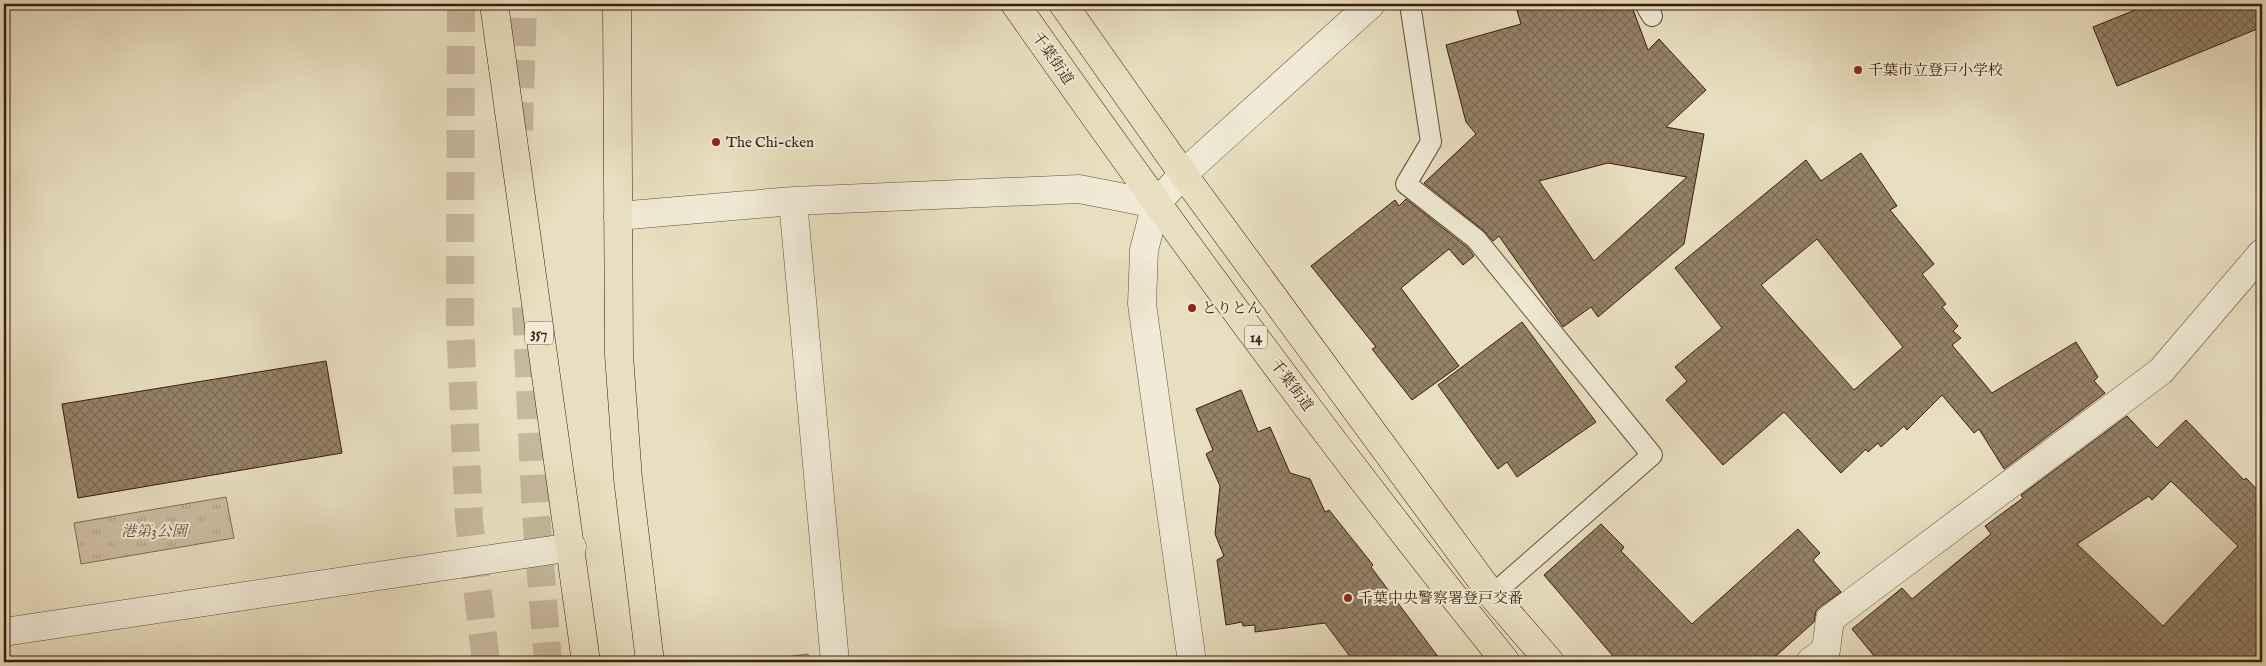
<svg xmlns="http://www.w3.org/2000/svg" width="2266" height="666" font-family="'IM FELL English','Noto Serif JP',serif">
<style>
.grass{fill:url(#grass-tufts);stroke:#836e56}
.building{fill:url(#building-cross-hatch);stroke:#3b1d0a;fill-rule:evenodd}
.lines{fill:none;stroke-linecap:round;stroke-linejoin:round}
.trunk-tunnel{stroke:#c5b89c;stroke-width:28;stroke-dasharray:28 14;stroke-linecap:butt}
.service-casing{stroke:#664e38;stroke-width:22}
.minor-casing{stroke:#664e38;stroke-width:29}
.tertiary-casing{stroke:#664e38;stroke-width:29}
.trunk-casing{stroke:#3b1d0a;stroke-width:29}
.service{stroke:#f0ead6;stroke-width:20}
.minor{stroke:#f0ead6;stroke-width:28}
.tertiary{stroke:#f0ead6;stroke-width:28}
.trunk{stroke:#e8dfc0;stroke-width:28}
.poi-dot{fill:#8f2418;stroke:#f0ead6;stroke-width:2}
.labels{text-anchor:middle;stroke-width:4;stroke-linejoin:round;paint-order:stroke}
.shield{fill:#f0ead6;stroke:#715a47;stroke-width:1}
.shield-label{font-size:14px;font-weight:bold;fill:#3b1d0a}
.street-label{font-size:15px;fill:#3b1d0a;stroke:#f0ead6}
.poi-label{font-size:15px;fill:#3b1d0a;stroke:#f0ead6;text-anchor:start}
.park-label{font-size:15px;font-style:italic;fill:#664d37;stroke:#f0ead6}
</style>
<defs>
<pattern id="grass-tufts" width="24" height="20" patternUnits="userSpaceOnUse" patternTransform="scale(1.25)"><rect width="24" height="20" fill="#cbbea1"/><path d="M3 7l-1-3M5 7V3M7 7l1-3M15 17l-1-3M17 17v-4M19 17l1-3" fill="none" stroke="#afa389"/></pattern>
<pattern id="building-cross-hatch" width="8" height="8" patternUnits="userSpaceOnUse" patternTransform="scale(1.25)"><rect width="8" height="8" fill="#958269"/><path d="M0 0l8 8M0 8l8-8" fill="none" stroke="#7b6a55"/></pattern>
</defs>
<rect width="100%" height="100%" fill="#e8dfc0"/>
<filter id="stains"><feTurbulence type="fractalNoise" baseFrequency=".004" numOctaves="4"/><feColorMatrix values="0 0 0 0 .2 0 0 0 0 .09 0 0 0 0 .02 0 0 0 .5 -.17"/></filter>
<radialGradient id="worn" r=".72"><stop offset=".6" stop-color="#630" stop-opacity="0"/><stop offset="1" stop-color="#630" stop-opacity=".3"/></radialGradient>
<path class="grass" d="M226 497 234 538 81 564 74 523Z
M808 654 809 662H746Z"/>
<path class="building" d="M1515 4H1631L1648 50 1659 39 1706 90 1666 127 1704 134 1684 244 1598 317 1591 307 1563 327 1499 236 1493 241 1483 230 1424 183 1476 134 1466 122 1446 45 1521 24ZM1608 163 1687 177 1594 261 1539 181Z
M2150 4H2262V27L2117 86 2093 27Z
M1861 153 1897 206 1890 210 1934 264 1922 274 1946 304 1942 307 1958 326 1953 331 1961 338 1952 345 1992 393 2076 342 2098 377 2094 381 2105 393 2004 469 1979 429 1974 433 1942 395 1907 430 1904 426 1881 447 1878 443 1868 452 1866 449 1841 473 1784 412 1723 465 1666 400 1687 381 1675 367 1722 328 1675 268 1806 160 1821 181ZM1817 239 1903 347 1854 390 1761 285Z
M1406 199 1468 248 1474 256 1463 265 1449 249 1401 288 1459 366 1412 400 1372 349 1376 347 1311 266 1395 200 1399 206Z
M1522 322 1596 422 1517 477 1507 462 1498 469 1438 385Z
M326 361 342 453 78 498 62 404Z
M1241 390 1258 432 1270 427 1290 473 1310 479 1325 512 1329 510 1373 565 1371 567 1442 662H1354L1325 623 1255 632V625L1243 626 1242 622 1226 625 1217 560 1224 556 1215 534 1220 486 1206 454 1213 450 1196 409Z
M2127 416 2157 448 2186 420 2244 480 2246 478 2262 495V662H1879L1852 629 1902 588 1912 599 1991 534 1985 526 2023 498 2021 495ZM2171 481 2238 546 2163 626 2077 544 2149 496 2152 500Z
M1601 524 1624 547 1621 551 1692 624 1798 529 1820 553 1813 560 1841 592 1820 607 1816 611 1814 622 1769 662H1618L1544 575Z"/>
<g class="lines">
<path class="trunk-tunnel" d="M461 4 460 326 469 520 486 662
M519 130 523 4
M526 307 536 515 548 662"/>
<defs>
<path id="service" d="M1410 4 1431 142 1406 184 1476 239 1652 455 1492 595
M1645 4 1652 16"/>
<path id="minor" d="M1183 174 1371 4
M793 201 835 662
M618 216 793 201 1079 189 1156 204
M1810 662 1826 650 1830 619 2161 371 2262 253"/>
<path id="tertiary" d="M1183 174 1156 204 1144 250 1142 304 1192 662
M4 632 572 547"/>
<path id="trunk" d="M494 4 586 662
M617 4 619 355 628 479 650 662
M1015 4C1173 228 1334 449 1506 662
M1063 4 1183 174 1492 595 1550 662"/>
</defs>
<use href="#service" class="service-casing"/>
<use href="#minor" class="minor-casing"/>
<use href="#tertiary" class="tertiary-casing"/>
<use href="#trunk" class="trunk-casing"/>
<use href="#service" class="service"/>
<use href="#minor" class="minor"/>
<use href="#tertiary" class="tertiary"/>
<use href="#trunk" class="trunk"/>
</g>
<g class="poi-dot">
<circle cx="1858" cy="70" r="5"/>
<circle cx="716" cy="142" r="5"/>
<circle cx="1192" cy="308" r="5"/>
<circle cx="1348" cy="598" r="5"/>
</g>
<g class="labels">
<g class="shield">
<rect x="525" y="321.5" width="28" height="23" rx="4"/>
<rect x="1245" y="325.5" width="22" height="23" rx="4"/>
</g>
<g class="shield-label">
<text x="539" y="338">357</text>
<text x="1256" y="342">14</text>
</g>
<g class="street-label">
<text transform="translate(1053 58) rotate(55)" y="5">千葉街道</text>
<text transform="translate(1292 385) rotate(53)" y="5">千葉街道</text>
</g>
<g class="poi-label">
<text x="1868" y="75">千葉市立登戸小学校</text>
<text x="726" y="147">The Chi-cken</text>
<text x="1202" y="313">とりとん</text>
<text x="1358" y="603">千葉中央警察署登戸交番</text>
</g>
<g class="park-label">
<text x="154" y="536">港第3公園</text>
</g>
</g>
<rect width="2266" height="666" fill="none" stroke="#e8dfc0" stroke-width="20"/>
<rect x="5" y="5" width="2256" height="656" fill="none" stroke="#3b1d0a" stroke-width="2.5"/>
<rect x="10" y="10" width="2246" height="646" fill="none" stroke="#3b1d0a"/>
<rect width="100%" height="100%" filter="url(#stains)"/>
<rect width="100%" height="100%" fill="url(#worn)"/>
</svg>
